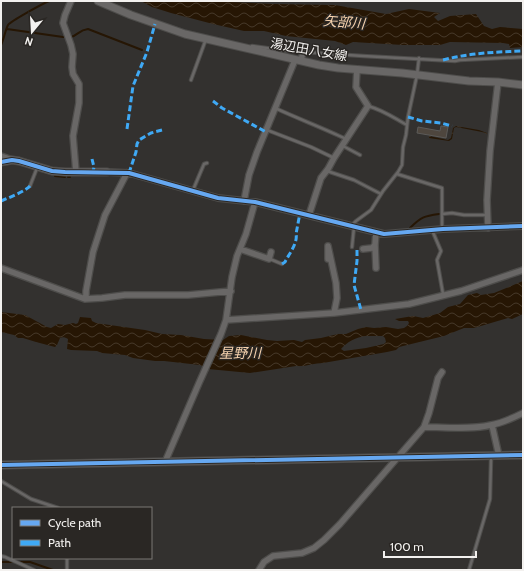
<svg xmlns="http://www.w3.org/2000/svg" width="524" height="571" font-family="Cabin,'Noto Sans JP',sans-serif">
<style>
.water{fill:url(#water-waves);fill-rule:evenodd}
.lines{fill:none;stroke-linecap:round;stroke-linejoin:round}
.stream{stroke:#261604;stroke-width:2}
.building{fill:#4e463e;stroke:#5c5b59}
.service-casing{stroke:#4e4d4b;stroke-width:4.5}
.minor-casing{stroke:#4e4d4b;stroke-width:8}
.tertiary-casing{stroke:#4e4d4b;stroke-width:9}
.secondary-casing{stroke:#4e4d4b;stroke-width:9}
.service{stroke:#696766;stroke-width:2.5}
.minor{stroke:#696766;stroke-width:5.5}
.tertiary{stroke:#696766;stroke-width:7}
.secondary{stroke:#696766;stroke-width:7}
.quiet{stroke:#3fa9f5;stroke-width:3;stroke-dasharray:6 3;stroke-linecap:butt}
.cycleway-casing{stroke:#2a2724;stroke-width:6}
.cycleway{stroke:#66a8f1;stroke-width:4}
.labels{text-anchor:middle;stroke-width:3;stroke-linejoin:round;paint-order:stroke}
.street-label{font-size:13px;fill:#f3f1ef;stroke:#2a2724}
.water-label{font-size:14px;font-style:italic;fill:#f6d2ad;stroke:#2a2724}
</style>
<defs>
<pattern id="water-waves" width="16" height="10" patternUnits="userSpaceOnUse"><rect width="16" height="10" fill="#261604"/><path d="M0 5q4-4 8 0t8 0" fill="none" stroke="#463829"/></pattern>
</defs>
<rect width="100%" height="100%" fill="#33312f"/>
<path class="water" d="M141 1H211L272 4 335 5 386 14 409 9 440 13 434 17 438 21 450 16 476 14 484 26 492 29 500 27 523 29V47L510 48 509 44 503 43 450 42 440 45H403L353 42 346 45 335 41 286 36 264 31H244L213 24 171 13 152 7Z
M456 126 479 130 487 133V134L482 132 456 127 454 128 452 139 449 141 429 138V136L448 140 451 138 453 128Z
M523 281V314L512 319 508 318 474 328H464L444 336 399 347 396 350 387 352 323 363C314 363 305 367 296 366L250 373 208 369 200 365 164 361H155L133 358 125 355 102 353 97 351 71 350 67 349 68 339C65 337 62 337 60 338L57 345 55 347 36 342 23 338H18L14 335 1 332V312L25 315 47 327 51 328 58 324 65 325 73 323 76 324 78 323 80 317 91 318 92 321 96 323 145 330 162 334 181 335 204 339 223 340 229 336 241 335 267 340 277 341 294 340 302 342 305 340 321 338 338 334H346L358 329 366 327 374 328 386 327 398 329 404 328 407 326 409 323 408 321H399L395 319 413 316 423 318 440 313 448 307 460 304 468 295 477 293 481 295 494 293ZM366 336H383L385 338 386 342 384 344 366 348 344 351 341 349C347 342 356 337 366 336Z"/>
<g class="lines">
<path class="stream" d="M7 29 63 37H66
M71 37C78 35 79 30 88 29L142 50
M1 45C4 39 5 31 8 25 11 21 42 4 49 1
M55 176 65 177
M68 177H70
M410 228C421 217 424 216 439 214
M1 562H30L53 570"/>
</g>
<path class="building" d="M441 126 448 127 446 138 417 133 418 127 440 131Z"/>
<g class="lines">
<defs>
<path id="service" d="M252 46 288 51 363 56 455 61 460 60 523 57
M191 80 206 39
M368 106C383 110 394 118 407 125
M275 108C299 119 323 128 346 139
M267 130 311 147 334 158
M343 146 360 155
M327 171 354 180 381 194
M397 174 442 188V214
M30 186 37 168
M193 190 204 164 207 163
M352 225 356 221 371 210 383 191 398 172 402 165 403 147 406 135 408 117 417 75 419 58
M442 229V214L452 213 464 215H487
M432 230 441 251 437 260 443 294
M352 247 354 227
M270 259 282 264
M1 481 31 499 58 508
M1 556 5 557 34 570
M67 558V570
M469 570 490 499 491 460"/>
<path id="minor" d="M71 1 65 15 63 23 71 45 73 54 72 67 73 74 79 84V103L73 136 76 172
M301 61 303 52
M1 156 12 160
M107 172 129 173 218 198 255 202 384 234 443 229 523 226
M244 201 249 175 257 152 295 60
M309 215 321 178 328 169 334 158 368 106 356 87 357 69
M488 228 487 200 490 151 498 82
M375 245 376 268
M240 249 269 259 271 252
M363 249 372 248 375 245 376 232
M328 259V246L336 283 337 298 334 313
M1 268 85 299 102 298 125 295H188L231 291
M86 299V291L93 252 105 215 127 173
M226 320 334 313 409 304 461 291 523 270
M492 425 499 456
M424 427 429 413 438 378 442 372
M165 462 199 383 221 334 226 320 232 277 237 256 246 234 255 202
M259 570 264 562 273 556 302 553 314 548 324 540 340 524 424 427C446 427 470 430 491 425 503 423 513 418 523 413"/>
<path id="tertiary" d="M1 162 12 160 19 161 52 171 65 172H107
M1 465 523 455"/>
<path id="secondary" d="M98 1 131 15 185 34 319 65 338 68 402 73 469 81 498 82 523 85"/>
</defs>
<use href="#service" class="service-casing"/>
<use href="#minor" class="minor-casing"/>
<use href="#tertiary" class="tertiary-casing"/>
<use href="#secondary" class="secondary-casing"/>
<use href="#service" class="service"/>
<use href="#minor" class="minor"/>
<use href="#tertiary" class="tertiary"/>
<use href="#secondary" class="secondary"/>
<path class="quiet" d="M443 60C469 53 496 52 523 51
M213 101 222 108 266 132
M408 117 422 121 441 123 452 126
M127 129 133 86 147 52 155 24
M92 159 94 167 93 172
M129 173 136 152 137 144 139 140 151 133 162 130
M1 201C8 198 26 191 30 186
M357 250V261L354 285 361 310
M282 264 285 262C289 254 298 243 296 234L300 213"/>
<defs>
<path id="cycleway" d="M1 162 12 160 19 161 52 171 65 172 129 173 218 198 255 202 384 234 443 229 523 226
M1 465 523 455"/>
</defs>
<use href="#cycleway" class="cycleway-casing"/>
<use href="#cycleway" class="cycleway"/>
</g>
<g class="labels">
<g class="street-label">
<text transform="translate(309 49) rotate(10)" y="5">湯辺田八女線</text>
</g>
<g class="water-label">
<text transform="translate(344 22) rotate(5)" y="5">矢部川</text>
<text x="240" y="358">星野川</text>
</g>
</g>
<rect width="524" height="571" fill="none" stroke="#f3f1ef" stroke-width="4"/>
<rect x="12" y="507" width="140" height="52" fill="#2a2724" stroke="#7a7875"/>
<rect x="20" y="520" width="20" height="6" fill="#66a8f1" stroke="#7a7875"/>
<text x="48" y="527" font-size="12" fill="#f3f1ef">Cycle path</text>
<rect x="20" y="540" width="20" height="6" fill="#3fa9f5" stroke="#7a7875"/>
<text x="48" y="547" font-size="12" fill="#f3f1ef">Path</text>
<g transform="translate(32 32) rotate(198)" stroke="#2a2724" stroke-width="3" paint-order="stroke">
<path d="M0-3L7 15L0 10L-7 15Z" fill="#f3f1ef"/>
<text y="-6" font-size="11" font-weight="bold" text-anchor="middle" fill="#f3f1ef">N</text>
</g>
<path d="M384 551v6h92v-6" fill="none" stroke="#f3f1ef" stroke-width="2"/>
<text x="390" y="551" font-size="12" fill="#f3f1ef" stroke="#2a2724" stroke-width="3" paint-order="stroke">100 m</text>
</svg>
